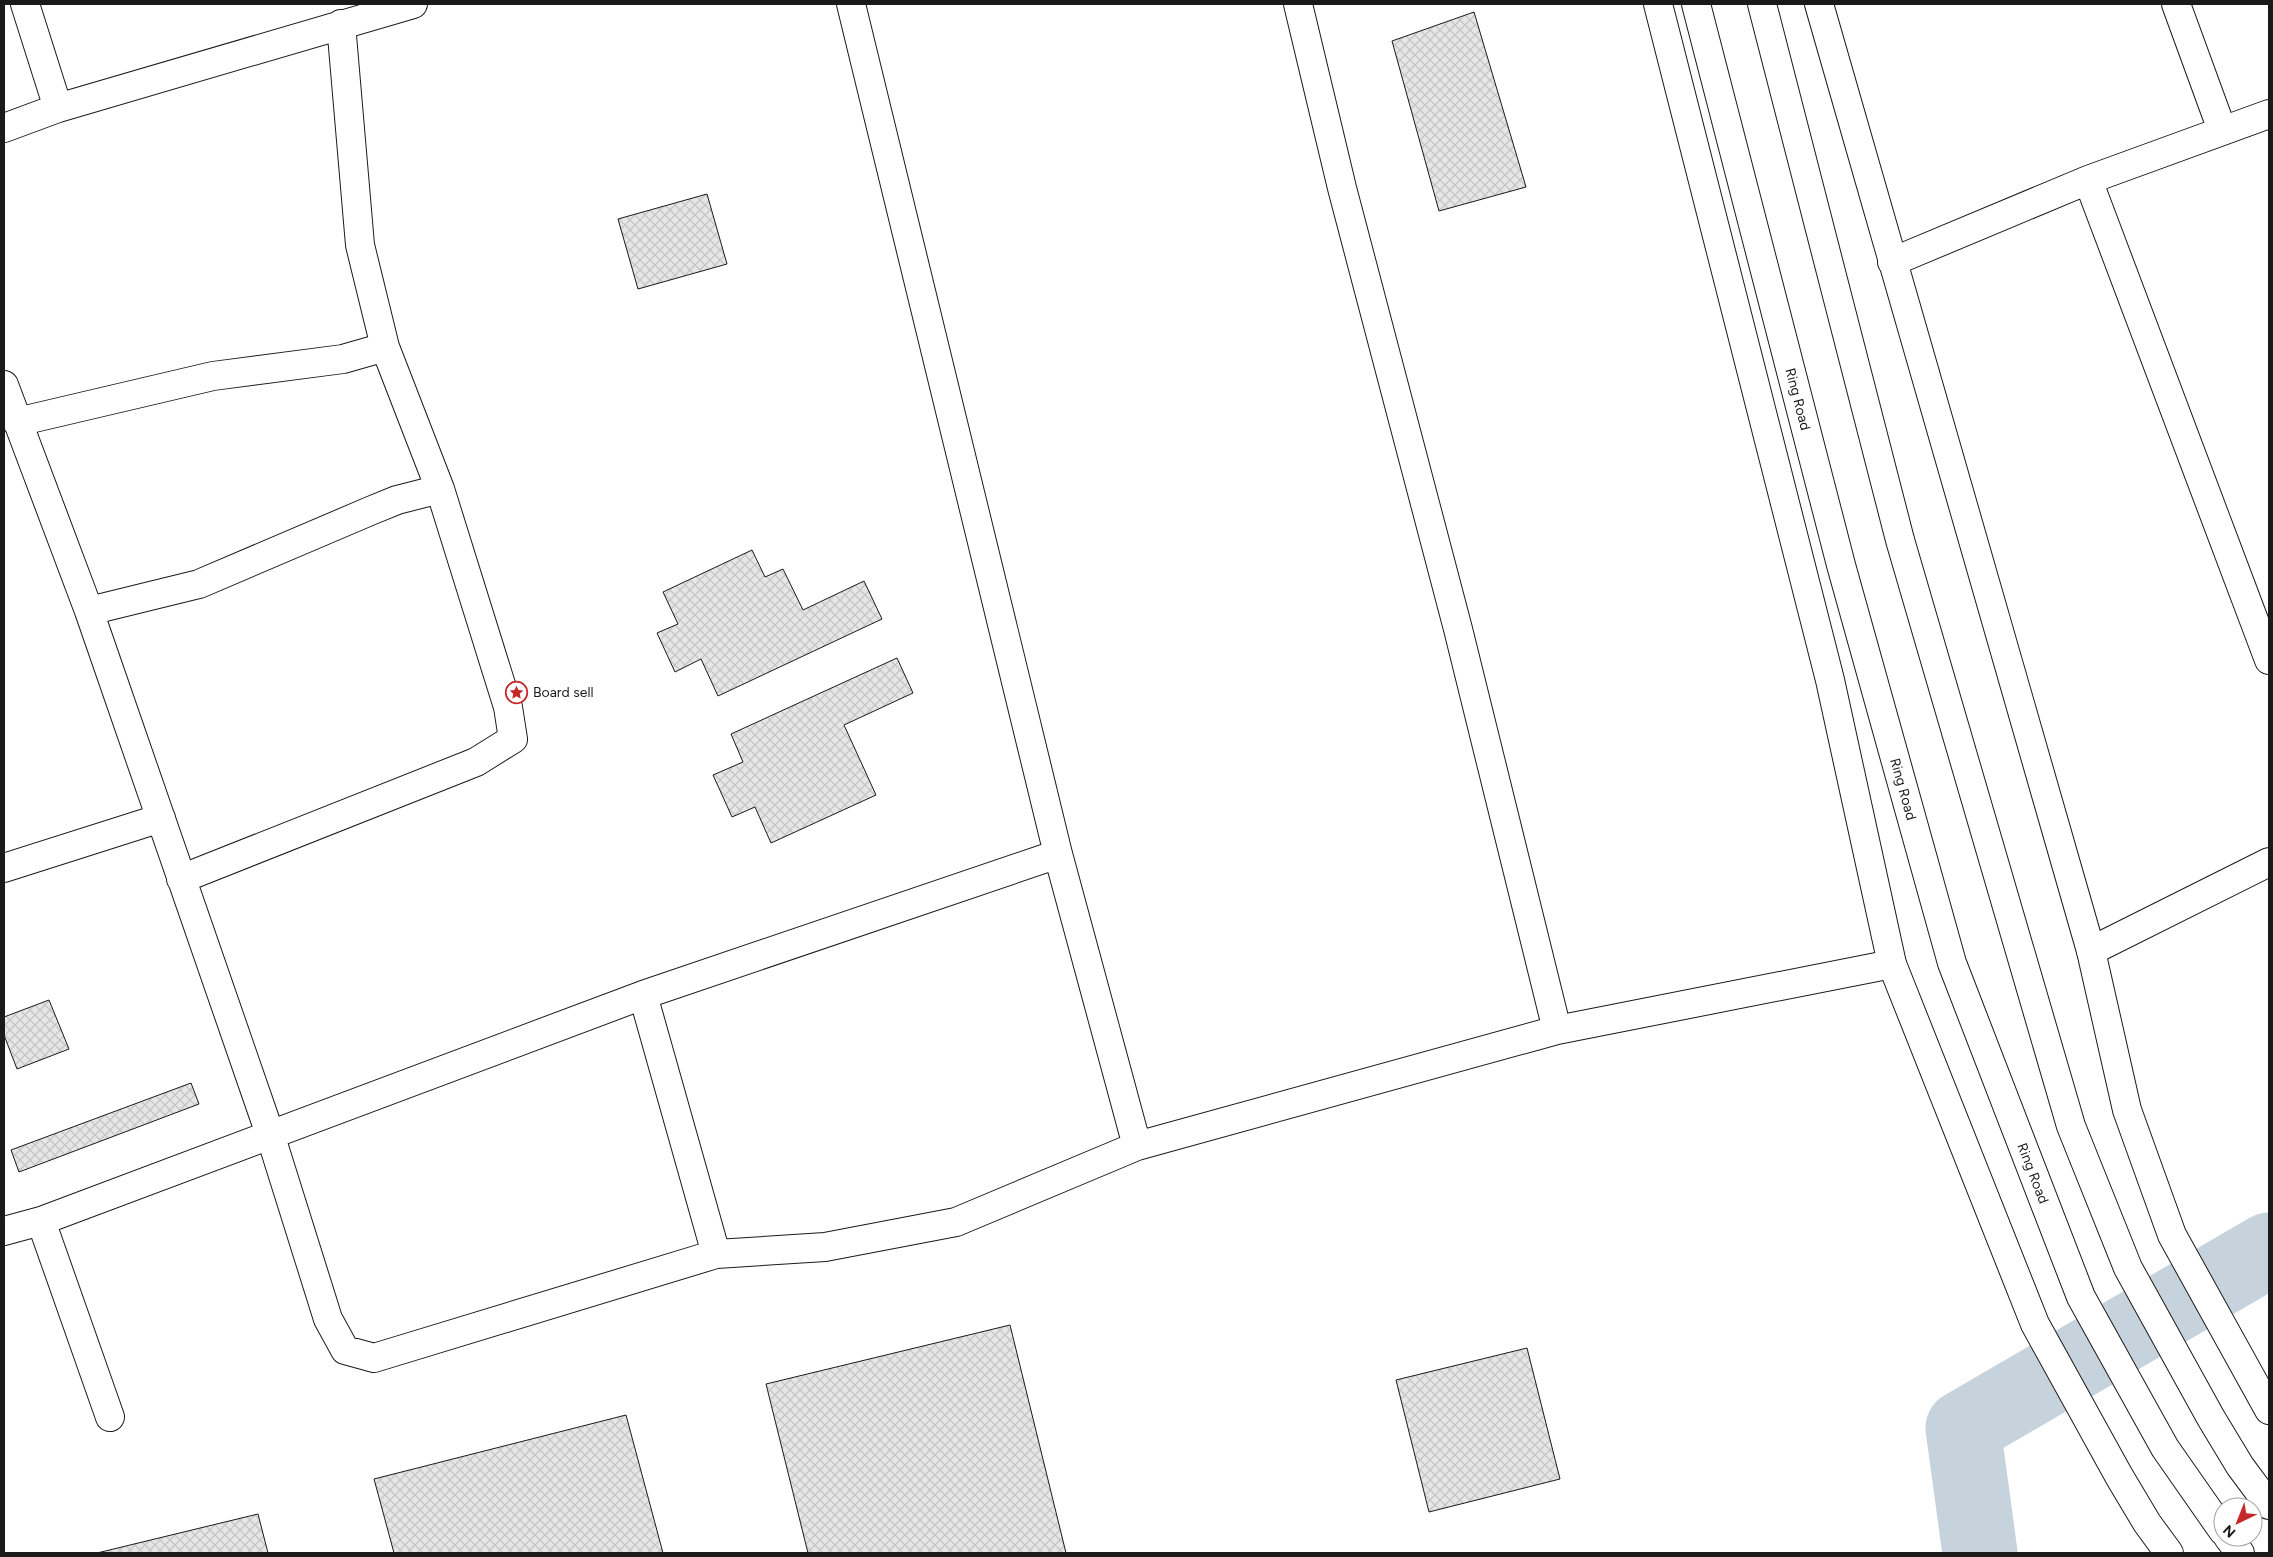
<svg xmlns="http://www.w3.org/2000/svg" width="2273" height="1557" font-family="Figtree,sans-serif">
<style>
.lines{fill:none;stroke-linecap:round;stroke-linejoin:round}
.river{stroke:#c6d2dc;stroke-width:75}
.building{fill:url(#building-cross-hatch);stroke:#1a1a1a}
.minor-casing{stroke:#1a1a1a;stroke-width:30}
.tertiary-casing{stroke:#1a1a1a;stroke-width:30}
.trunk-casing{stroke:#1a1a1a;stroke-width:30}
.minor{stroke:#fff;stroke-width:28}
.tertiary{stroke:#fff;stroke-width:28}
.trunk{stroke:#fff;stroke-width:28}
.labels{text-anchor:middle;stroke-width:4;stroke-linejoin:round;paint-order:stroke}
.street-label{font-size:14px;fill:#1a1a1a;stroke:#fff}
.poi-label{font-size:14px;fill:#1a1a1a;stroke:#fff;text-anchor:start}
</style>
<defs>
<pattern id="building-cross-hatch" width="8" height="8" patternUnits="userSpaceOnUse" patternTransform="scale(1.25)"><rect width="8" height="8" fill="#e6e6e6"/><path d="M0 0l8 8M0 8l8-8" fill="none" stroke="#c5c5c5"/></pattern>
</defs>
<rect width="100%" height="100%" fill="#fff"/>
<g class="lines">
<path class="river" d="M1980 1553 1963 1428 2269 1250"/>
</g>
<path class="building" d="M1474 12 1526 187 1439 211 1392 41Z
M707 194 727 264 638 289 618 219Z
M752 550 765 577 783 569 803 610 864 581 882 619 718 696 701 659 675 672 657 633 678 624 663 592Z
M897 658 913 693 844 725 876 795 771 843 755 807 732 817 713 775 743 762 731 734Z
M49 1000 69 1049 17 1069 4 1035V1017Z
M191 1083 199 1104 19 1172 11 1150Z
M1010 1325 1066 1553H808L766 1384Z
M1527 1348 1560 1479 1429 1512 1396 1380Z
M626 1415 663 1553H394L374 1479Z
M258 1514 268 1553H97Z"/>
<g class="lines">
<defs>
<path id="minor" d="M25 4 58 108
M851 4 1058 854 1137 1146
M1298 4 1342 188 1458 629 1557 1030
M2176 4 2222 130
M4 128 58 108 413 4
M2088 180 2269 660
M1892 262 2088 180 2269 114
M4 385 89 611 270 1134 328 1319 345 1350 374 1358 716 1254 825 1247 956 1222 1137 1146 1557 1030 1892 964
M17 422 213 376 343 359 385 347
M89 611 199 584 370 511 397 500 440 489
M4 868 161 818
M181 879 476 762 513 739 508 707 440 489 385 347 360 245 341 24
M2091 951 2269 862
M643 995 716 1254
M41 1221 110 1417
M4 1231 41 1221 643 995 1058 854"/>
<path id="tertiary" d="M1658 4 1830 680 1892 964 2035 1324 2119 1476 2147 1523 2169 1553
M1819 4 2091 951 2127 1110 2172 1235 2269 1410"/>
<g id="trunk">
<path id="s1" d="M1696 4 1841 565 1952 963 2081 1297 2165 1448 2223 1531"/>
<path d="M1762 4 1900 540 2071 1126 2128 1268 2211 1418 2240 1466 2269 1505"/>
<path d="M2228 1537 2240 1553"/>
</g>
</defs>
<use href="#minor" class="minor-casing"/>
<use href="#tertiary" class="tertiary-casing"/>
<use href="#trunk" class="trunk-casing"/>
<use href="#minor" class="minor"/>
<use href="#tertiary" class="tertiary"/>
<use href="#trunk" class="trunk"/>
</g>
<defs>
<symbol id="sight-ring" viewBox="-11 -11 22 22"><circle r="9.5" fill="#fff" stroke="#c62828" stroke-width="1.5"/><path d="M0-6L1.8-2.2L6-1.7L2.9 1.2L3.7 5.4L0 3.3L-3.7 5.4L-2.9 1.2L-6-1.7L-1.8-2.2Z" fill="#c62828"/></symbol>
</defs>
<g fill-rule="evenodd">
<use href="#sight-ring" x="504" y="680" width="25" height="25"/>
</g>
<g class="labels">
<g class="street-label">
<text dy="5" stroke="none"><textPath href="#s1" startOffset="408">Ring Road</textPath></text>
<text dy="5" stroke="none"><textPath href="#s1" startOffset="812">Ring Road</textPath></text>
<text dy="5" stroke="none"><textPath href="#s1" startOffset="1218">Ring Road</textPath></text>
</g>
<g class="poi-label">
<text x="533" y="697">Board sell</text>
</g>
</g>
<rect width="2273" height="1557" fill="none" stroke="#1a1a1a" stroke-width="10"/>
<g transform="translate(2238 1522) rotate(223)"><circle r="24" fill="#ffffff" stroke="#a3a3a3"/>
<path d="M0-4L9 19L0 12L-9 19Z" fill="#c62828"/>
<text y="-8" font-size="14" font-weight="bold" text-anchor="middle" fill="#1a1a1a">N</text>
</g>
</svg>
